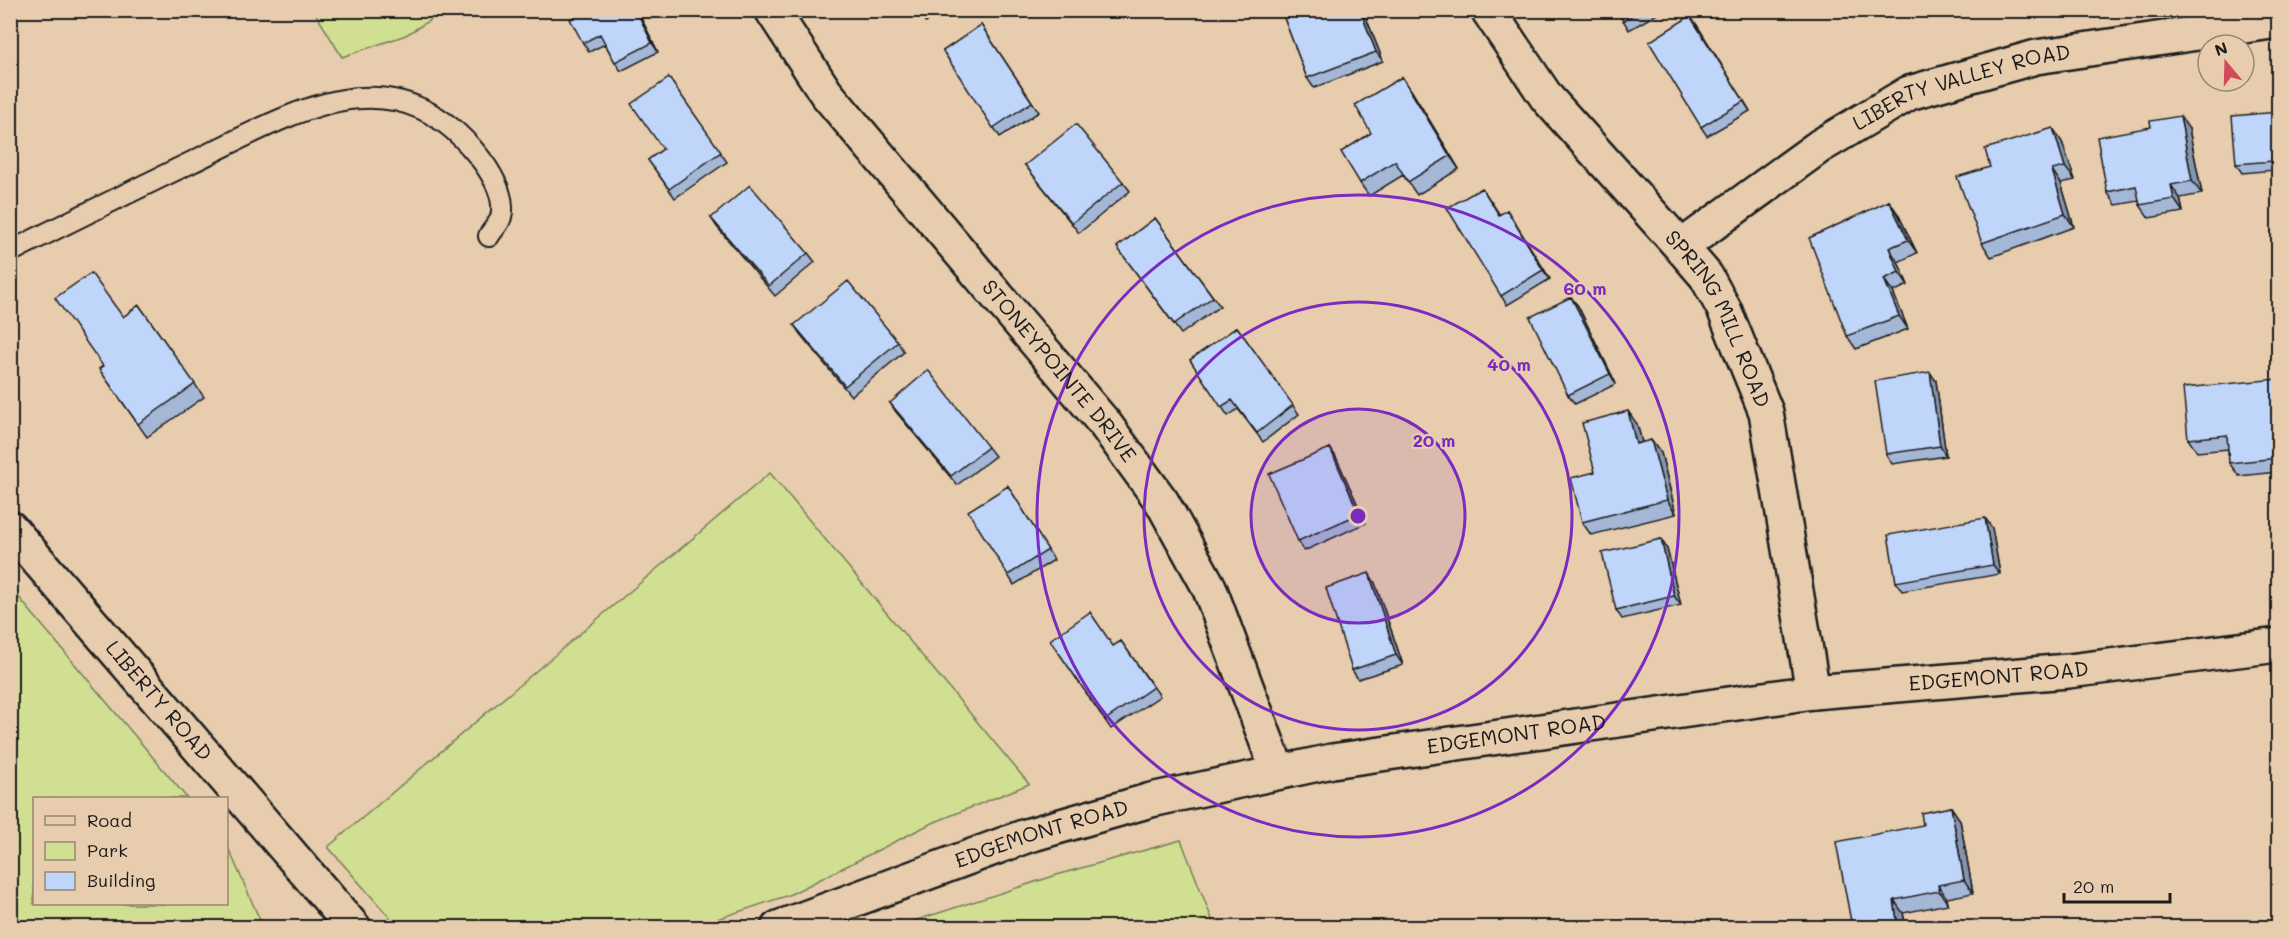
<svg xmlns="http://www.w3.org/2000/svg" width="2289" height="938" font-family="Mali,sans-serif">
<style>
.green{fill:#d0df92;stroke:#767e57;stroke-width:1.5}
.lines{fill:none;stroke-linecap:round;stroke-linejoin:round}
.lane-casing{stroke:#1c1c1c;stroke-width:24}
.street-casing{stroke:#1c1c1c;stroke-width:38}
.secondary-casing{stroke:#1c1c1c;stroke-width:38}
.lane{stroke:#e7cdae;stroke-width:20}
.street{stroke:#e7cdae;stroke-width:33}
.secondary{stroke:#e7cdae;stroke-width:33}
.wall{fill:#a5b7d7;stroke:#1c1c1c;stroke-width:1.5}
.shaded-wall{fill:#8695af;stroke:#1c1c1c;stroke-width:1.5}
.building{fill:#c0d5fa;stroke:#1c1c1c;stroke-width:1.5}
.ring{fill:none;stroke:#7b2cbf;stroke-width:3}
.labels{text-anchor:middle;stroke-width:4.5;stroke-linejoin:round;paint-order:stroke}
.street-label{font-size:21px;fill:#1c1c1c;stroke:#e7cdae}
.centre{fill:#7b2cbf;stroke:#e7cdae;stroke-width:3}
.ring-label{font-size:18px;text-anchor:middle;font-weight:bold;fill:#7b2cbf;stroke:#e7cdae;stroke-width:4.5;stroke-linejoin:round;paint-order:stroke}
</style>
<rect width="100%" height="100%" fill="#e7cdae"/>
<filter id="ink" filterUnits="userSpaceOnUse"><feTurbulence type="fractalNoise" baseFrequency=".0167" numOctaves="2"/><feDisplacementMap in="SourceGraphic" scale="12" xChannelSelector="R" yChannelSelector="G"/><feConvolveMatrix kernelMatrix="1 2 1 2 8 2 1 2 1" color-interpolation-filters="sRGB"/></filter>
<g filter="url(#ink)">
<path class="green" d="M314 11H445L406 35 342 57Z
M770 473 1029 784 930 824 789 895 693 927H398L328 847Z
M11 588 187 798H34V904H226L227 845 263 927H11Z
M1181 840 1215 927H895L1060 874Z"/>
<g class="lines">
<defs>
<path id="lane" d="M10 252C70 221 130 192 190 163 292 114 396 45 483 162 493 176 506 198 501 217 500 223 492 230 489 236"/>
<g id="street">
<path id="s1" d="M772 10 826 93 1105 424 1162 502 1209 587 1278 772"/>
<path id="s2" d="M1488 10 1547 98 1681 247 1706 276 1724 309 1766 412 1813 692"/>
<path id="s3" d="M1681 247 1820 146 1909 93 2036 57 2278 21"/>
<path id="s4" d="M778 928 1026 836 1151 800 1332 761 1813 692 2068 671 2278 645"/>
</g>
<g id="secondary">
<path id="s5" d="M10 528 354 928"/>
</g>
</defs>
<use href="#lane" class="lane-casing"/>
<use href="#street" class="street-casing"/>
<use href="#secondary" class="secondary-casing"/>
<use href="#lane" class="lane"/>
<use href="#street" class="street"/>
<use href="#secondary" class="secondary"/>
</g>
<path class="wall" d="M585 10H637L658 52 621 71 615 62 605 44 589 52 583 43Z
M917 10H943L926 23Z
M1281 10H1363L1383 61 1314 88 1307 78Z
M1617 10H1664L1629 30Z
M1848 10H1872L1854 18Z
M1690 16 1750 111 1707 136 1701 127Z
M981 25 1039 112 1000 137 943 51Z
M1402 77 1411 90 1459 169 1417 195 1403 175 1369 196 1360 183 1371 133Z
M669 78 727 162 675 198 648 160 663 149Z
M2278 112V185L2275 179 2274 170 2242 173 2236 164Z
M2189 129 2202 194 2180 198 2183 212 2149 218 2140 205 2139 201 2116 205 2107 192Z
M2062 142 2075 180 2061 183 2074 227 1991 257 1982 243 1990 167Z
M1025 165 1123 182 1130 191 1079 233Z
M1482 188 1500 215 1507 210 1550 279 1507 305 1501 296Z
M1889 201 1898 214 1917 253 1898 262 1908 285 1893 292 1908 329 1856 349 1847 336Z
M711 218 808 253 815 262 775 296 717 227Z
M1155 218 1220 306 1181 334 1117 247Z
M139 305 204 397 147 437 99 369 103 366 123 317Z
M1578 306 1616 384 1575 404 1568 395Z
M794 325 898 342 904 352 851 396 800 334Z
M1237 327 1299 414 1263 442 1238 409 1228 416 1190 360Z
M2278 379V472L2239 476 2229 463 2228 449 2197 452 2188 439Z
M1936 381 1946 456 1892 464 1886 454Z
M890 403 988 447 995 456 957 485 896 412Z
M1637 424 1642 442 1661 453 1676 514 1591 535 1582 522 1595 472Z
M1330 448 1336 457 1366 523 1304 551 1298 541Z
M1008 486 1054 560 1014 585 1008 575Z
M1985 518 1992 528 2000 574 1902 591 1896 582Z
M1661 539 1667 549 1681 605 1622 619 1616 610Z
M1375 583 1403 665 1358 679 1352 670Z
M1050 640 1114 646 1121 641 1160 696 1111 729Z
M1951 807 1960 820 1973 893 1947 898 1948 904 1903 913 1906 927H1852L1923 825Z"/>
<path class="shaded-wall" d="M636 10H637L658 52 652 43Z
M1360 10H1363L1383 61 1376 52Z
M1690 16 1697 25 1750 111 1744 101Z
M1402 77 1411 90 1459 169 1450 156Z
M2180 116 2189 129 2202 194 2192 181Z
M2053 128 2062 142 2075 180 2065 167Z
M2052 170 2061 183 2074 227 2065 214Z
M2171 185 2180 198 2183 212 2174 199Z
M1889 201 1898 214 1917 253 1908 240Z
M1507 210 1513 220 1550 279 1543 270Z
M1889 248 1898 262 1908 285 1899 272Z
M1884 279 1893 292 1908 329 1899 316Z
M1571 297 1578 306 1616 384 1610 374Z
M1930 372 1936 381 1946 456 1940 446Z
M1628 411 1637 424 1646 457 1636 444Z
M1651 440 1661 453 1676 514 1667 500Z
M1330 448 1336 457 1366 523 1359 514Z
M1985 518 1992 528 2000 574 1993 565Z
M1661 539 1667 549 1681 605 1674 596Z
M1369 573 1375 583 1403 665 1396 655Z
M1951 807 1960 820 1973 893 1964 880Z
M1938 885 1947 898 1948 904 1939 891Z
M1894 900 1903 913 1906 927H1902L1897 921Z"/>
<path class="building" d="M585 10H636L652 43 615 62 600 34 583 43 570 19 586 11Z
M1281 10H1360L1376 52 1307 78Z
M1617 10H1641L1623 21Z
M1690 16 1744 101 1701 127 1649 42Z
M981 25 1032 102 993 128 943 51Z
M1402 77 1450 156 1408 182 1395 161 1360 183 1341 152 1371 133 1355 105Z
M669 78 721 152 669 189 648 160 663 149 631 104Z
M2278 112V179H2275L2273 161 2236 164 2232 116Z
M2180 116 2192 181 2171 185 2174 199 2140 205 2136 186 2107 192 2097 137 2151 127 2150 121Z
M1076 124 1123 182 1072 223 1025 165Z
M2053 128 2065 167 2052 170 2065 214 1982 243 1957 177 1990 167 1985 149Z
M750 185 808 253 769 286 711 218Z
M1482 188 1499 215 1507 210 1543 270 1501 296 1447 208Z
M1889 201 1908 240 1889 248 1899 272 1884 279 1899 316 1847 336 1809 238Z
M1155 218 1213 297 1174 324 1117 247Z
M91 273 123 317 139 305 195 384 138 424 99 369 103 366 55 298Z
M848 281 898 342 845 386 794 325Z
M1571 297 1610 374 1568 395 1530 317Z
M1237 327 1293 405 1257 433 1232 400 1221 407 1190 360Z
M928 370 988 447 951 476 890 403Z
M1930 372 1940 446 1886 454 1875 381Z
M2278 379V458L2229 463 2227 435 2188 439 2183 388Z
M1628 411 1636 444 1651 440 1667 500 1582 522 1571 478 1595 472 1582 423Z
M1330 448 1359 514 1298 541 1269 474Z
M1008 486 1048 550 1008 575 968 511Z
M1985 518 1993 565 1896 582 1888 535Z
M1661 539 1674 596 1616 610 1602 553Z
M1369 573 1396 655 1352 670 1326 588Z
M1090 612 1113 646 1121 641 1153 687 1105 720 1050 640Z
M1951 807 1964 880 1938 885 1939 891 1894 900 1897 921 1862 927H1852L1836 842 1923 825 1921 813Z"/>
</g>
<circle cx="1358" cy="516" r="107" fill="#7b2cbf" fill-opacity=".12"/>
<g class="ring">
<circle cx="1358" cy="516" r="107"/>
<circle cx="1358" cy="516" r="214"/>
<circle cx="1358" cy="516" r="321"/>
</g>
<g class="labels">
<g class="street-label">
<text dy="7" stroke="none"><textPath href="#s3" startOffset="327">LIBERTY VALLEY ROAD</textPath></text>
<text dy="7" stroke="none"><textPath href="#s2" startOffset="388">SPRING MILL ROAD</textPath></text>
<text dy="7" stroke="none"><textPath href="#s1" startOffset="462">STONEYPOINTE DRIVE</textPath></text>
<text dy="7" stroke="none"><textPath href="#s4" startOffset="1252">EDGEMONT ROAD</textPath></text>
<text dy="7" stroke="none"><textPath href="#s5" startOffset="228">LIBERTY ROAD</textPath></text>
<text dy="7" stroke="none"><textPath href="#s4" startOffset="766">EDGEMONT ROAD</textPath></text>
<text dy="7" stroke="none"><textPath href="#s4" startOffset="280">EDGEMONT ROAD</textPath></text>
</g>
</g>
<circle cx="1358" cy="516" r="9" class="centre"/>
<g class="ring-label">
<text x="1585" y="295">60 m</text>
<text x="1509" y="371">40 m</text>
<text x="1434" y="447">20 m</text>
</g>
<rect width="2289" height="938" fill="none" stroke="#e7cdae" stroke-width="36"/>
<rect x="18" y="18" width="2253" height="902" fill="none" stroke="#1c1c1c" stroke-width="2" filter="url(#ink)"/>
<rect x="33" y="797" width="195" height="108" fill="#e7cdae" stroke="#968674" stroke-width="1.5"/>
<rect x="45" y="816" width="30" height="9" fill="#e7cdae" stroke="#968674" stroke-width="1.5"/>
<text x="87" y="827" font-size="18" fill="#1c1c1c">Road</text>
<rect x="45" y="842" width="30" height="18" fill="#d0df92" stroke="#968674" stroke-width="1.5"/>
<text x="87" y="857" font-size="18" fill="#1c1c1c">Park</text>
<rect x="45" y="872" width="30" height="18" fill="#c0d5fa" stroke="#968674" stroke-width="1.5"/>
<text x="87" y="887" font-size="18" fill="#1c1c1c">Building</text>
<g transform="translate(2226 63) rotate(341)"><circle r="28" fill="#e7cdae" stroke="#968674" stroke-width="1.5"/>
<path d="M0-4.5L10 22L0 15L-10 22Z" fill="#d1495b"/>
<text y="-9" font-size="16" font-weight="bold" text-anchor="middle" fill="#1c1c1c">N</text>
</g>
<path d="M2064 893v9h106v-9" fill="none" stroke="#1c1c1c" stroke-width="3"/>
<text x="2073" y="893" font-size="18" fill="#1c1c1c" stroke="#e7cdae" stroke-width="4.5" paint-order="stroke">20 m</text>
</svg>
